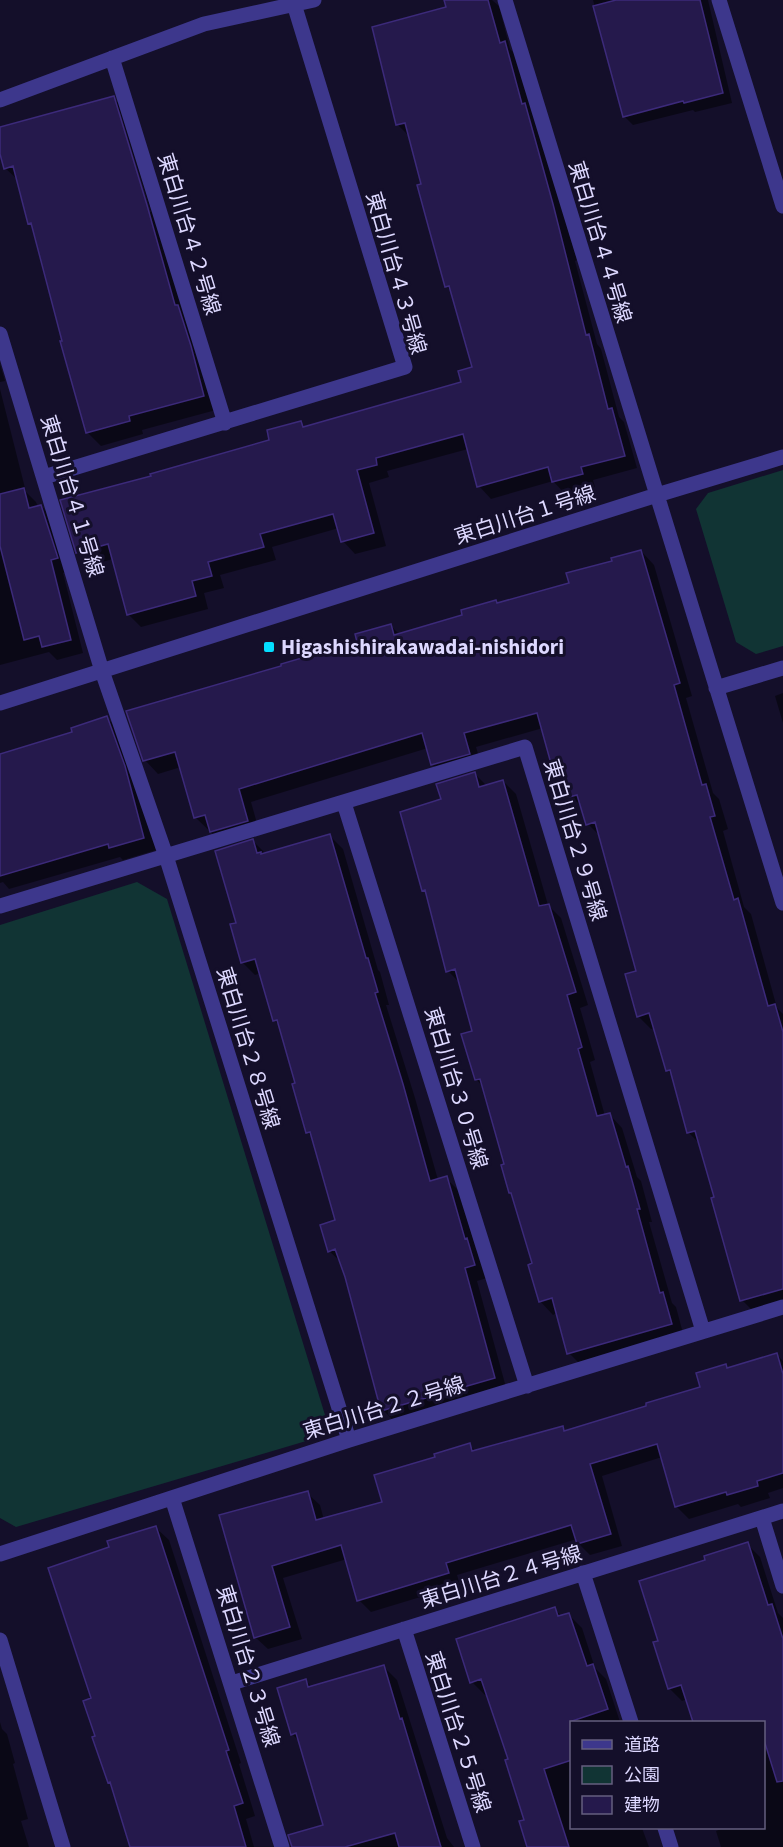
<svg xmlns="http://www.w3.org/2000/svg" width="783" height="1847" font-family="'Source Sans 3','Noto Sans JP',sans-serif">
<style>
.green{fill:#113434}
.shadow{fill:#0007;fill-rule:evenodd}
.building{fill:#25194c;stroke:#3c2a7a;stroke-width:1.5}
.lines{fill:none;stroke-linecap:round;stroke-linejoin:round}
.minor{stroke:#3d378c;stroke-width:15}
.poi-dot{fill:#04deff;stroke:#140f2a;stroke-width:2}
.labels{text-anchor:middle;stroke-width:6;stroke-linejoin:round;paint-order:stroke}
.street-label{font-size:21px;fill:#ddd8ff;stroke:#140f2a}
.poi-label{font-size:21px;font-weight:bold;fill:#ddd8ff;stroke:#140f2a;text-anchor:start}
</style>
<rect width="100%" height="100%" fill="#140f2a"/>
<path class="green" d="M783 470V646L756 654 736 642 696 509 708 493Z
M137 882 167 899 325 1415 313 1439 16 1527 0 1518V925Z"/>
<path class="shadow" d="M460 0H492L499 6 510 49 517 56 577 260 575 261 597 344 601 349 619 417 624 422 637 468 593 480 595 487 566 495 553 481 491 499 479 486 468 449 387 471 389 477 369 483 386 546 355 554 343 541 339 528 272 547 276 560 220 575 224 588 204 593 208 609 141 627 128 614 113 559 91 565 78 552 153 477 271 441 301 423 306 428 463 383 474 368 453 293 446 286 411 138 397 124 448 8Z
M593 0H708L732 103 695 112 693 110 633 125 624 116Z
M113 98 127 111 216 410 142 430 143 434 101 446 87 432 33 227 29 223 18 180 5 168 0 148V128ZM117 112H120L151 212 148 213Z
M0 364 5 381 0 382Z
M0 389 26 492 36 502 38 507 41 506 54 519 70 571 63 573 83 653 57 660 49 652 0 665Z
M641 551 654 565 692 696 686 698 713 793 719 799 728 829 723 831 744 907 751 914 777 1008 783 1014V1305L755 1313 742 1300 700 1144 688 1132 674 1077 667 1070 655 1028 651 1029 638 1016V972L600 836 588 824 583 808 571 796 569 789 557 777 543 728 476 747 482 767 446 778 432 764 428 748 251 802 260 834 224 845 196 818 181 767 158 774 145 760 391 626 400 635 464 616 496 601 498 604 571 584 613 562Z
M783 693V723L775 696Z
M107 718 120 731 137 780 156 850 123 860 120 857 9 889 3 882 0 883V755L74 733Z
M475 774 487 786 503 781 516 794 548 905 561 918 588 1005 580 1008 595 1060 590 1062 605 1116 609 1114 622 1128 637 1177 641 1181 652 1222H649L672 1303 676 1307 684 1337 582 1366 569 1353 557 1313 553 1315 540 1301 534 1264 484 1088 476 1079 474 1032 460 983 448 971 428 895 423 890 443 800Z
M330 836 343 849 378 970 380 972 389 1005H386L415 1098 438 1180 446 1178 459 1191 476 1249 480 1253 487 1278 477 1281 507 1391 396 1423 383 1410 342 1263 329 1251 337 1221 313 1138 307 1132 297 1084 281 1027 274 1020 261 973 255 975 242 962 237 924 253 841 266 854Z
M776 1354 783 1361V1488L768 1493 770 1498 741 1507 738 1504 689 1519 677 1507 662 1457 602 1476 622 1546 590 1555 578 1543 577 1539 457 1575 460 1585 371 1612 359 1600 347 1559 283 1578 302 1639 268 1649 255 1637 221 1516 307 1493 320 1505 324 1520 384 1503 437 1458 469 1445 476 1451 562 1428 566 1432 702 1388 726 1366 728 1369Z
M155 1527 169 1540 241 1763 239 1764 255 1816 246 1819 254 1847H132L113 1786 109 1782 97 1737 93 1699 111 1548Z
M747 1544 760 1557 778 1613 783 1618V1847H721L716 1831 721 1829V1828H764V1722H694L687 1699 682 1701 669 1688 660 1642 707 1561Z
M554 1609 562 1616 568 1614 582 1628 595 1668 606 1679 620 1722H572V1828H642L649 1847H528L526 1821 510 1760 488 1694 485 1695 472 1682Z
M384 1667 397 1680 447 1838 454 1847H317L325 1825 300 1742 292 1734 306 1681 312 1687Z
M0 1722 2 1729 7 1734 15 1763 13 1764 28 1819 21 1821 29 1847H0Z"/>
<path class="building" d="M444 0H488L500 43 505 41 522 104 525 103 553 204 586 335 589 334 608 409 612 408 625 456 581 467 583 474 552 482 548 467 477 487 463 434 376 458 377 465 357 470 374 533 341 542 333 514 260 534 264 547 208 562 212 576 192 581 196 596 127 615 108 544 76 553 60 500 151 476 150 474 269 440 267 430 301 421 303 427 461 382 458 371 472 367 449 286 445 287 429 229 417 185 421 184 405 123 396 125 372 27 446 7Z
M616 0H700L723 93 684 103 683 101 623 117 593 6Z
M114 96 147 205 175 305H178L191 346 204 396 129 416 130 421 86 433 60 341H62L31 223 28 224 13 166 4 169 0 154V127Z
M24 488 29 508 41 505 58 558 51 560 71 640 42 647 39 636 24 640 0 546V494Z
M641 550 680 683 674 685 702 785 706 784 715 816 710 817 734 900 738 898 768 1006 775 1004 783 1032V1289L740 1301 711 1198 714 1197 695 1131 687 1133 670 1070 666 1071 649 1013 637 1017 625 974 636 971 595 822 586 825 577 795 569 797 563 775 555 778 537 713 464 733 470 754 431 765 422 733 239 789 248 821 210 832 205 815 194 818 175 752 143 761 126 711 281 666V664L357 642 355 634 391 624 394 635 462 615 461 610 496 600 497 603 569 583 566 573 612 561 611 558Z
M107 716 125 766 144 838 109 848 108 844 0 876V754L72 732 71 728Z
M475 772 479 787 503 780 539 906 549 904 576 992 567 995 582 1047 578 1049 597 1116 610 1113 626 1167 628 1166 640 1209H637L660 1293 663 1292 672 1324 567 1354 552 1298 539 1302 528 1265 532 1263 511 1193H509L501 1165 504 1164 480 1079 475 1080 461 1034 472 1031 455 969 446 972 425 890 422 891 400 812 441 799 436 784Z
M330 834 366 958H368L378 992 375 993 403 1084 430 1181 447 1176 465 1239 467 1238 475 1265 465 1268 495 1378 381 1411 345 1277 335 1249 328 1252 320 1225 335 1220 310 1132 306 1133 292 1084 295 1083 277 1020 273 1021 255 959 241 963 230 924 236 923 215 851 253 839 257 853 261 852V854Z
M777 1353 783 1374V1473L757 1481 758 1486 727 1495 726 1492 675 1507 657 1444 590 1464 611 1534 577 1544 571 1525 446 1563 449 1573 357 1601 341 1545 272 1566 290 1627 254 1638 219 1515 308 1491 316 1520 382 1502 374 1475 435 1457 434 1454 470 1443 472 1451 563 1426 564 1431 646 1406V1403L700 1387 696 1373 726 1364 727 1368Z
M156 1526 229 1750 226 1751 243 1803 234 1806 246 1847H130L110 1782 108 1783 92 1737 95 1736 83 1701 91 1698 48 1568 109 1547 107 1541Z
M748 1542 768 1605 772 1604 783 1639V1781L777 1782 764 1740V1722H693L681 1685 668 1689 653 1642 658 1641 639 1581 705 1560 704 1556Z
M555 1607 558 1616 569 1613 587 1666 593 1664 608 1709 572 1721V1760L544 1769 569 1847H527L519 1821 524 1820 505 1760 508 1759 481 1679 470 1683 456 1639Z
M384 1665 400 1719 402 1718 441 1847H399L395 1833 345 1847H292L288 1835 323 1825 296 1733 291 1735 277 1688 306 1679 308 1687Z"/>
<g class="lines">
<path class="minor" d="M505 0 657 495 783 457
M719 0 783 206
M112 58 225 423
M0 100 204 24 314 0
M0 334 102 671 166 856 349 1440
M44 477 405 367 294 4
M716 688 783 668
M0 703 657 495 783 903
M344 803 527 1386
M0 906 525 747 703 1331
M172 1498 282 1847
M762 1518 783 1586
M0 1554 349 1440 783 1307
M583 1573 631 1722
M404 1629 473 1847
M0 1640 63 1847
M232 1683 783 1511
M665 1828 671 1847"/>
</g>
<rect class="poi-dot" x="263" y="641" width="12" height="12" rx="3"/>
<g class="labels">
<g class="street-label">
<text transform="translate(189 234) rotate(73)" y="7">東白川台４２号線</text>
<text transform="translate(600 242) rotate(73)" y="7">東白川台４４号線</text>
<text transform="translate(396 273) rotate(74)" y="7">東白川台４３号線</text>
<text transform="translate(72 496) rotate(73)" y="7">東白川台４１号線</text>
<text transform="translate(525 515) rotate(-18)" y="7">東白川台１号線</text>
<text transform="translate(575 840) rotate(73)" y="7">東白川台２９号線</text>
<text transform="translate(248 1048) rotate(73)" y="7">東白川台２８号線</text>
<text transform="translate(456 1088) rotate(73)" y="7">東白川台３０号線</text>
<text transform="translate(384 1408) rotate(-17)" y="7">東白川台２２号線</text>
<text transform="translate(501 1577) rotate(-17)" y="7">東白川台２４号線</text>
<text transform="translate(248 1666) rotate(73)" y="7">東白川台２３号線</text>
<text transform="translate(458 1732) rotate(72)" y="7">東白川台２５号線</text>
</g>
<g class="poi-label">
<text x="281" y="654">Higashishirakawadai-nishidori</text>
</g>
</g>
<rect x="570" y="1721" width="195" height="108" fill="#140f2a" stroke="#645f7f" stroke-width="1.5"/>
<rect x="582" y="1740" width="30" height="9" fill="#3d378c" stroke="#645f7f" stroke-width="1.5"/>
<text x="624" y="1751" font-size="18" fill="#ddd8ff">道路</text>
<rect x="582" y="1766" width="30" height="18" fill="#113434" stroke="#645f7f" stroke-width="1.5"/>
<text x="624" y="1781" font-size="18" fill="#ddd8ff">公園</text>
<rect x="582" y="1796" width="30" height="18" fill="#25194c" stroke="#645f7f" stroke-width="1.5"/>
<text x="624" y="1811" font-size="18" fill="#ddd8ff">建物</text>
</svg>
